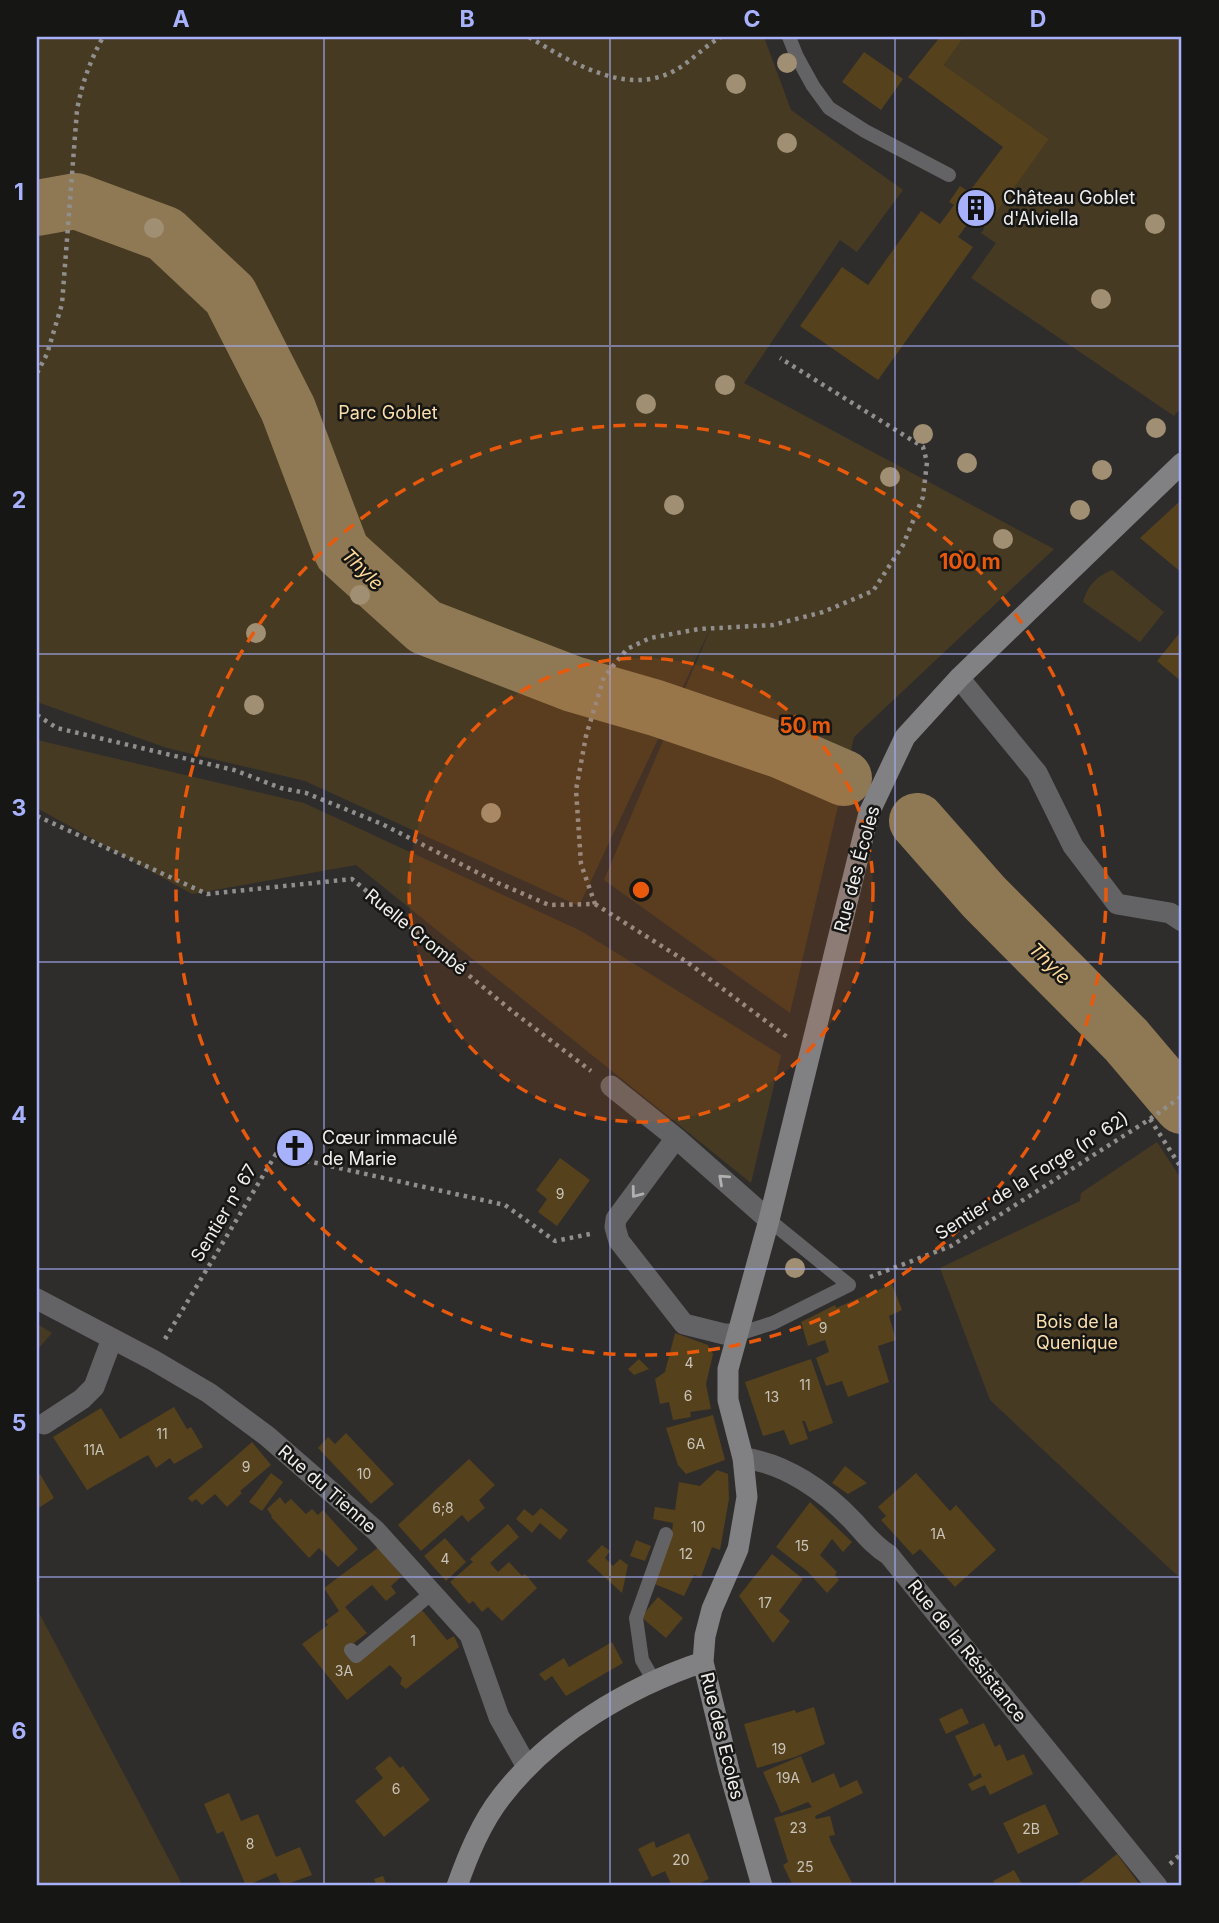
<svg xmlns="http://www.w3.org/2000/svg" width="1219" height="1923" font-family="Inter,sans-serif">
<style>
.green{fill:#473a23}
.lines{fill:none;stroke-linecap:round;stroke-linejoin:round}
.river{stroke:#8f7954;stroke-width:56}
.building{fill:#55411c}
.path{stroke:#918f8d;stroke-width:4.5;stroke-dasharray:3.5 5;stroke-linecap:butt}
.lane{stroke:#636365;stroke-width:14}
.street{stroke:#636365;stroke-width:21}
.secondary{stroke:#818184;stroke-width:21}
.tree{fill:#a08f72}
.oneway{stroke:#b1b0b0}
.grid{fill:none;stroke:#a7b1fc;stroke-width:2;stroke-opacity:0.55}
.ring{fill:none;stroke:#e8590c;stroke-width:3.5;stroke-dasharray:12 9}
.labels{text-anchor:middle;stroke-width:5;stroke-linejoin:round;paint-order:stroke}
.number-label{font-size:14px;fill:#c9c4b9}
.poi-label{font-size:18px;fill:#f0efed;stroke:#161615;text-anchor:start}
.park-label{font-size:18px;fill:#fcdfad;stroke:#161615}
.street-label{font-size:18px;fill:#f0efed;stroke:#161615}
.water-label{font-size:19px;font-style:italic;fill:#ffda9b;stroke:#161615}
.centre{fill:#e8590c;stroke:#161615;stroke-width:3.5}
.ring-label{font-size:21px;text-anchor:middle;font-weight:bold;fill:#e8590c;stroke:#161615;stroke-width:5;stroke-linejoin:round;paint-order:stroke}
.neatline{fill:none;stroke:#a7b1fc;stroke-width:2.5}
.grid-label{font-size:23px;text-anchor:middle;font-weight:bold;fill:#a7b1fc}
</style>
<rect width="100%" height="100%" fill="#2f2d2b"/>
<path class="green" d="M37 37H764L791 110 903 190 857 252 840 240 744 383 1054 549 854 737 790 1013 604 880 712 625 579 906 305 781 167 748 37 702Z
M964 37H1182V406L1174 416 971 278 996 243 981 233 1049 139 944 65Z
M1112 570 1164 612 1140 642 1083 602C1088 585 1096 577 1112 570Z
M37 740 304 803 581 931 781 1055 751 1183 356 865 192 894 37 808Z
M1157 1142 1182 1180V1580L990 1400 940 1268 1080 1201 1081 1193Z
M37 1324 52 1333 37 1350Z
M37 1609 183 1886H37Z"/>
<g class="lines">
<path class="river" d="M37 208 76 201 165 234 230 295 288 409 342 552 425 627 573 684 656 708 782 751 844 778
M917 821 984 897 1126 1040 1182 1106"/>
</g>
<path class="building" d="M940 37H964L944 65 1049 139 985 228 972 218 958 237 973 247 878 380 800 326 842 267 868 285 921 211 940 224 954 205 949 202 960 186 969 192 1003 147 908 77Z
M864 52 903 79 881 110 842 82Z
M1179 502 1182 504V573L1140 538Z
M1182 630V682L1157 661Z
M560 1158 590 1180 557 1226 538 1212 547 1199 536 1190Z
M892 1284 902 1310 889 1316 896 1340 878 1346 889 1382 848 1397 842 1381 826 1386 816 1358 829 1352 825 1340 808 1346 801 1322 835 1305 836 1308Z
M675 1333 708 1345 713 1354 706 1384 711 1409 690 1412 691 1417 673 1420 669 1402 660 1404 655 1379 665 1372Z
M639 1359 649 1369 634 1375 628 1369Z
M811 1359 833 1423 809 1432 805 1421H802L808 1439 790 1445 784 1430 763 1436 745 1382Z
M174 1407 187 1429 191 1427 203 1447 174 1464 170 1458 156 1468 148 1455 87 1490 53 1437 101 1408 120 1439Z
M713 1415 725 1460 686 1474 678 1465 666 1428Z
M346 1433 394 1484 371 1504 318 1448 328 1437 335 1444Z
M252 1442 271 1465 240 1491 242 1493 227 1507 215 1494 202 1505 196 1499 192 1502 188 1498Z
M469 1459 495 1485 479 1500 485 1508 468 1522 462 1515 421 1551 398 1525Z
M845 1466 867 1483 848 1494 832 1483Z
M717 1470 728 1474 729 1499 720 1550 712 1547 701 1577 694 1575 684 1596 652 1583 672 1531 673 1523 653 1519 655 1507 675 1510 679 1482 700 1486Z
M271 1473 283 1482 262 1511 249 1502Z
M916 1473 950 1511 956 1505 996 1550 955 1587 920 1549 913 1555 881 1520 886 1516 878 1507Z
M40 1474 54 1498 37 1509V1476Z
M280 1497 285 1504 291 1499 306 1514 312 1509 318 1515 323 1510 358 1549 338 1567 319 1548 309 1558 271 1517 272 1516 267 1509Z
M810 1502 852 1542 843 1552 832 1539 820 1555 837 1572 835 1575 839 1580 827 1593 807 1571 776 1547Z
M541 1508 568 1530 560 1540 540 1523 532 1533 516 1519 524 1509 533 1516Z
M508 1524 519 1537 490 1563 498 1572 509 1562 522 1576 525 1574 537 1588 502 1621 488 1607 482 1612 473 1601 469 1604 450 1582 473 1562 470 1559Z
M445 1538 466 1562 446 1581 424 1556Z
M636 1540 651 1546 645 1561 630 1556Z
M602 1545 610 1551 605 1558 613 1566 620 1559 628 1565 622 1593 587 1561Z
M379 1547 402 1576 391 1586 396 1593 386 1601 372 1585 345 1607 367 1633 346 1649 356 1662 422 1610 447 1640 454 1636 459 1647 406 1689 400 1684 402 1678 390 1665 347 1700 302 1644 328 1625 325 1621 339 1611 324 1588Z
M772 1554 803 1579 779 1611 790 1621 773 1643 739 1596Z
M658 1597 683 1618 666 1638 641 1617Z
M612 1642 623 1663 566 1696 552 1676 545 1681 539 1674 564 1658 569 1667Z
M814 1707 825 1744 795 1757 757 1768 744 1724 795 1710 796 1713Z
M962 1708 969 1723 946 1734 939 1719Z
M984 1723 995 1747 1000 1744 1007 1761 1024 1754 1033 1774 990 1795 985 1785 972 1791 968 1784 982 1777 980 1773 974 1777 955 1736Z
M390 1756 400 1768 403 1766 430 1800 384 1837 355 1801 383 1778 375 1768Z
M801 1756 812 1783 834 1773 840 1788 857 1780 863 1793 815 1816 816 1819 830 1816 835 1835 829 1836 831 1842 852 1883 845 1886H793L783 1865 788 1862 774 1818 812 1807 808 1802 781 1813 763 1772Z
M229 1793 241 1821 258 1814 276 1857 300 1847 312 1875 282 1886 276 1873 246 1886 223 1831 217 1834 204 1804Z
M1045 1804 1059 1834 1018 1854 1003 1823Z
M689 1833 709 1879 693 1886H672L665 1871 652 1877 638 1849 654 1841 656 1848Z
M1117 1854 1140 1885 1074 1886 1093 1873Z
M1014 1870 1023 1886H996L993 1881Z
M383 1876 387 1886H377L374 1879Z"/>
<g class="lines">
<path class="path" d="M529 37C569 61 624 96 672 72 690 63 703 47 721 37
M37 373 47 354 62 304 77 110C82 83 90 61 103 37
M37 715 57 728 234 770 281 788 306 793 382 824 498 883 549 905 595 904 581 864 576 790 586 736 604 677 627 649 650 638 699 629 773 625 823 612 873 591 903 545 923 497 927 462 923 447 780 358
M37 816 207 894 352 879 512 1011 591 1071
M595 904 687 962 787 1037
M1150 1119 1182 1169
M870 1277 951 1246 1150 1119 1182 1096
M165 1339 276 1154 505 1205 555 1241 590 1234
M1170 1864 1182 1853"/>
<path class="lane" d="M789 37 797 57 813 86 829 108 865 131 949 175
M738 1334 773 1323 849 1285 769 1220
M351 1650 356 1656 433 1592
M654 1681 642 1660 636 1618 666 1534"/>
<path class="street" d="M959 678 1037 773 1073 846 1117 904 1170 913 1182 921
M611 1086 676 1138 769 1220
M676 1138 616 1219 615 1227 619 1241 684 1324 724 1334H738
M37 1299 153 1360 209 1393 267 1436 376 1531 470 1635 499 1717 527 1767
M44 1424 82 1399 94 1387 112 1339
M743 1458C785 1463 825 1491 854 1522 865 1534 874 1546 889 1555L1157 1886"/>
<path class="secondary" d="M457 1886C468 1855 481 1823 502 1796 551 1733 628 1687 703 1662
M762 1886 729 1770 703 1662 705 1636 712 1609 738 1549 747 1497 743 1458 728 1400V1369L769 1220 869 813 905 737 959 678 1182 463"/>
</g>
<g class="tree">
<circle cx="787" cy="63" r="10"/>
<circle cx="736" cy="84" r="10"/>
<circle cx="787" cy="143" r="10"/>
<circle cx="1155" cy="224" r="10"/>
<circle cx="154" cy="228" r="10"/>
<circle cx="1101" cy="299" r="10"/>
<circle cx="725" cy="385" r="10"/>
<circle cx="646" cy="404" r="10"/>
<circle cx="1156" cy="428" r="10"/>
<circle cx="923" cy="434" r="10"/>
<circle cx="967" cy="463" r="10"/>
<circle cx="1102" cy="470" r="10"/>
<circle cx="890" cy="477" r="10"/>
<circle cx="674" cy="505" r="10"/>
<circle cx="1080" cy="510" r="10"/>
<circle cx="1003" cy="539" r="10"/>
<circle cx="360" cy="595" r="10"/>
<circle cx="256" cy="633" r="10"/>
<circle cx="254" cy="705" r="10"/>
<circle cx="491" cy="813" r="10"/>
<circle cx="795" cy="1268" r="10"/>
</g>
<defs><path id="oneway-chevron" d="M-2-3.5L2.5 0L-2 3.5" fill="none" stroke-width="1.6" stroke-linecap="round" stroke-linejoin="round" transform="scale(1.75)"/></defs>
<g class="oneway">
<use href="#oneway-chevron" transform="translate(723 1179) rotate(-138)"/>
<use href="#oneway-chevron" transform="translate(636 1193) rotate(127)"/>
</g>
<path class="grid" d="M324 37V1886M610 37V1886M895 37V1886M37 346H1182M37 654H1182M37 962H1182M37 1269H1182M37 1577H1182"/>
<circle cx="641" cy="890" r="232" fill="#e8590c" fill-opacity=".12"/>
<g class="ring">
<circle cx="641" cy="890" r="232"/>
<circle cx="641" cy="890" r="465"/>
</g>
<defs>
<symbol id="building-disc" viewBox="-11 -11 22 22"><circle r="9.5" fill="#a7b1fc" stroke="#161615"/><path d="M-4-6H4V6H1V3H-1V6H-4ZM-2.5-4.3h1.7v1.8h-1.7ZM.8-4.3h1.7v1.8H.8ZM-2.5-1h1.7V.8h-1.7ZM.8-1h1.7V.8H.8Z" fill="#111"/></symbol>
<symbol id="church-disc" viewBox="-11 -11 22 22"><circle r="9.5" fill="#a7b1fc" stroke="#161615"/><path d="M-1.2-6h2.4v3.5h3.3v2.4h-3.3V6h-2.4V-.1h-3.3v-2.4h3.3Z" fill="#111"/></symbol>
</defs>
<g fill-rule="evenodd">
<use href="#building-disc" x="954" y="186" width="44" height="44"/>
<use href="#church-disc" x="273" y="1126" width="44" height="44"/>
</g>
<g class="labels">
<g class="number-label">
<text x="560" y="1199">9</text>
<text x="823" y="1333">9</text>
<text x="689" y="1368">4</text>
<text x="805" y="1390">11</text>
<text x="688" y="1401">6</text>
<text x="772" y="1402">13</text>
<text x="162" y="1439">11</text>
<text x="696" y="1449">6A</text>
<text x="94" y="1455">11A</text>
<text x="246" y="1472">9</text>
<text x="364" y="1479">10</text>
<text x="443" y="1513">6;8</text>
<text x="698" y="1532">10</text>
<text x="938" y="1539">1A</text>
<text x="802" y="1551">15</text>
<text x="686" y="1559">12</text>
<text x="445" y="1564">4</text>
<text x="765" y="1608">17</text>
<text x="413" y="1646">1</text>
<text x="344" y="1676">3A</text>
<text x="779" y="1754">19</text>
<text x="788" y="1783">19A</text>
<text x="396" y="1794">6</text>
<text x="798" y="1833">23</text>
<text x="1031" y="1834">2B</text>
<text x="250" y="1849">8</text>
<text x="681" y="1865">20</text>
<text x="805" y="1872">25</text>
</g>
<g class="poi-label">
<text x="1003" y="204">Château Goblet<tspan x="1003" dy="21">d'Alviella</tspan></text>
<text x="322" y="1144">Cœur immaculé<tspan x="322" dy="21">de Marie</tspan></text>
</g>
<g class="park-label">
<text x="388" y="419">Parc Goblet</text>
<text x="1077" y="1328">Bois de la<tspan x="1077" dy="21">Quenique</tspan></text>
</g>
<g class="street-label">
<text transform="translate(857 869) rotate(-75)" y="6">Rue des Écoles</text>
<text transform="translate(416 932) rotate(39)" y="6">Ruelle Crombé</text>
<text transform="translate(1032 1176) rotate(-32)" y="6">Sentier de la Forge (nᵒ 62)</text>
<text transform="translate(224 1213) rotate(-59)" y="6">Sentier nᵒ 67</text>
<text transform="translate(327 1489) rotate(41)" y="6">Rue du Tienne</text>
<text transform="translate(967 1651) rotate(51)" y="6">Rue de la Résistance</text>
<text transform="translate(722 1736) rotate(76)" y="6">Rue des Ecoles</text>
</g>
<g class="water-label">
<text transform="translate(363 569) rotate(45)" y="7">Thyle</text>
<text transform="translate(1050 963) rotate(45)" y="7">Thyle</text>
</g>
</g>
<circle cx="641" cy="890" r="10" class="centre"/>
<g class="ring-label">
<text x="970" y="569">100 m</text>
<text x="805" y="733">50 m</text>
</g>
<rect width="1219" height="1923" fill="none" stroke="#161615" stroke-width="77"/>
<rect x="38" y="38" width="1142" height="1846" class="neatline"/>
<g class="grid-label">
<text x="181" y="27">A</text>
<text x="467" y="27">B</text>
<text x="752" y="27">C</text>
<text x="1038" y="27">D</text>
<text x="19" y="200">1</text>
<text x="19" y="508">2</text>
<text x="19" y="816">3</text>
<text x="19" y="1123">4</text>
<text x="19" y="1431">5</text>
<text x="19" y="1739">6</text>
</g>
</svg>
